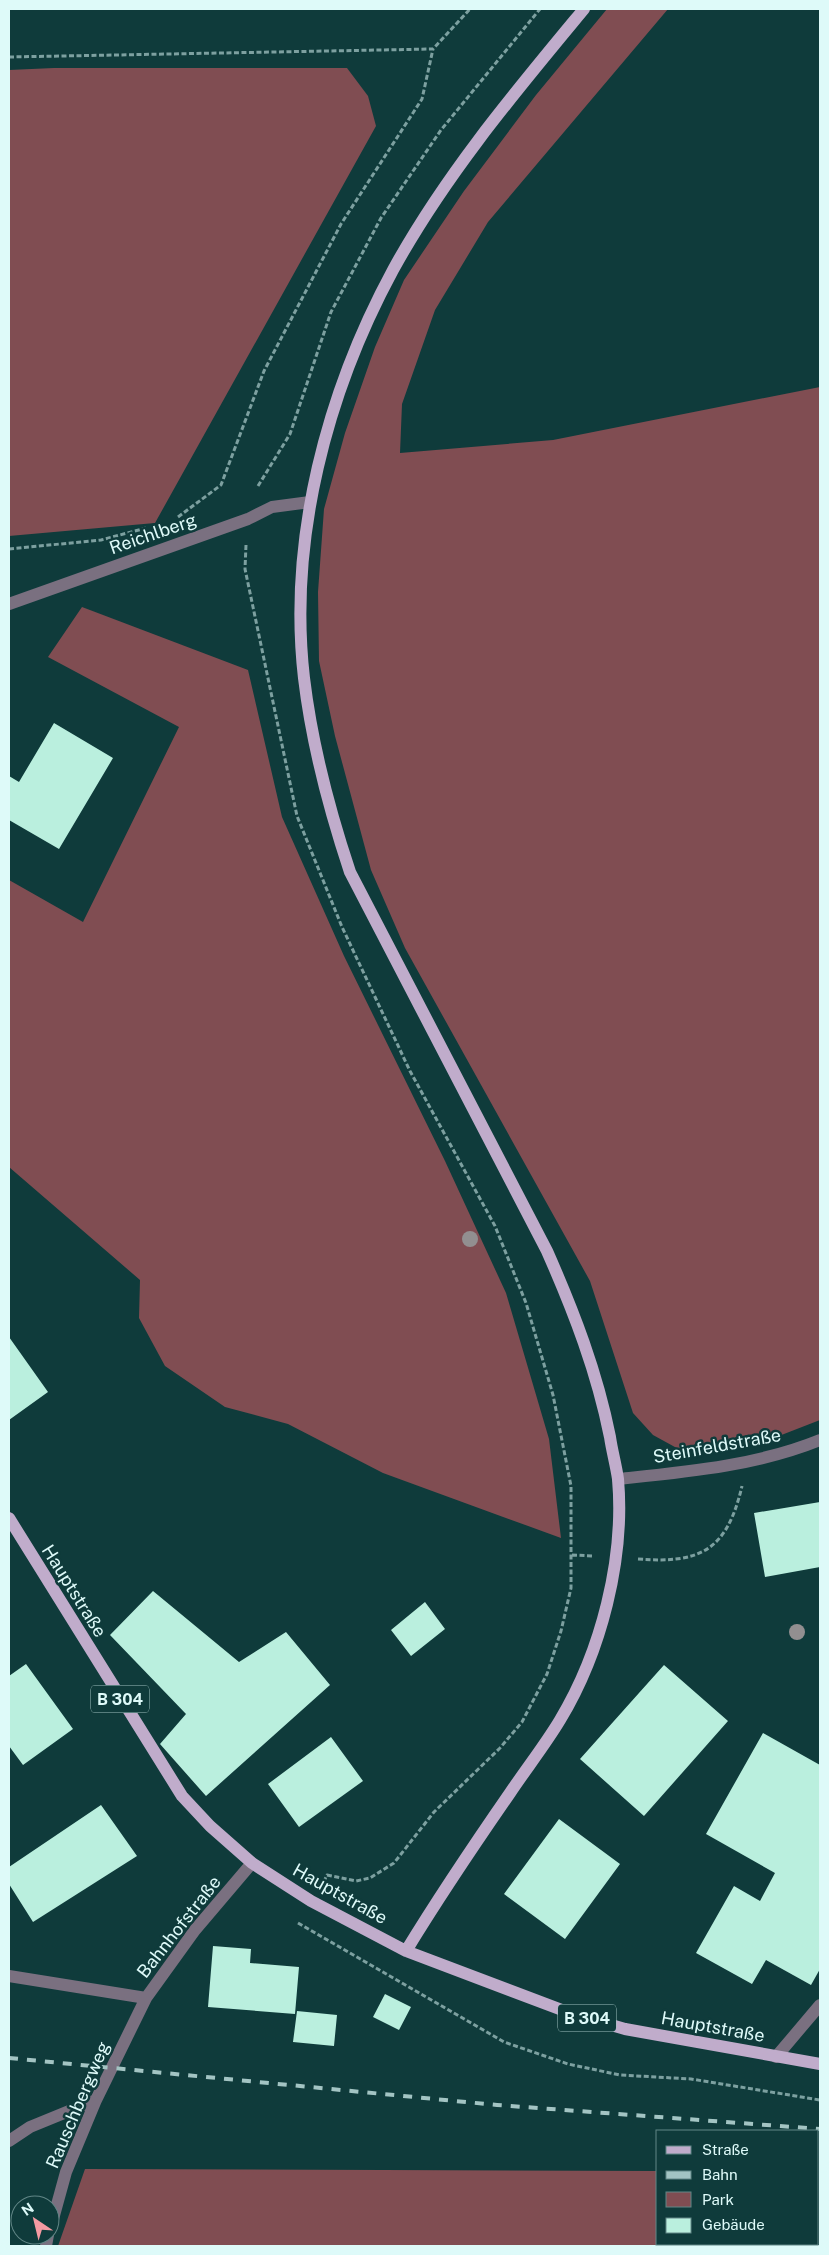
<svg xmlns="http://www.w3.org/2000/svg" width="829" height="2255" font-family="'Public Sans',sans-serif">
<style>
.green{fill:#804d52}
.building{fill:#baefde}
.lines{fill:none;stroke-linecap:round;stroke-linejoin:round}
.path{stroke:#7da0a0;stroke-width:3;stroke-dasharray:5 2.5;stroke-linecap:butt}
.minor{stroke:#7a7080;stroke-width:12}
.major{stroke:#c0accb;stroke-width:12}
.rail{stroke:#a3c4c3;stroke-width:4;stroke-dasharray:9 9;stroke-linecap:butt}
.tree{fill:#928f90}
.labels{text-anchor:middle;stroke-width:5;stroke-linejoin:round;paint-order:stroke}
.shield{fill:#0f3b3b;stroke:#a0c1c0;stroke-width:1}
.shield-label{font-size:16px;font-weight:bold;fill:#defaf9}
.street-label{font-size:18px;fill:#defaf9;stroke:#0f3b3b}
</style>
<rect width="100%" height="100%" fill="#0f3b3b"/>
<path class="green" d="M607 9H668L488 222 435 310 402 404 400 453 553 440 820 387V1420L766 1441 684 1452 653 1435 633 1413 590 1281 405 948 371 870 335 736 319 661 318 592 324 509 345 433 375 347 404 280 464 191 536 95Z
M54 68H347L368 96 376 126 155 523 9 536V70Z
M82 607 248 670 282 817 344 956 445 1161 506 1293 549 1439 561 1538 383 1473 288 1424 225 1407 165 1366 139 1318 140 1280 9 1167V880L83 922 179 727 48 657Z
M85 2169 658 2171V2244H711L709 2246H58Z"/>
<path class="building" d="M54 723 113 758 59 849 9 820V776L19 782Z
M9 1337 48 1392 9 1420Z
M820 1502V1567L765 1577 754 1513Z
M153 1591 239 1662 286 1632 330 1685 206 1796 160 1744 186 1714 110 1635Z
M425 1602 445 1629 411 1656 391 1630Z
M26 1664 73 1729 23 1765 9 1746V1676Z
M664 1665 728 1721 644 1816 580 1759Z
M763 1733 820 1765V1969L811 1985 766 1960 752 1984 696 1953 734 1886 760 1901 775 1873 706 1834Z
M331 1737 363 1781 299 1827 268 1784Z
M101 1805 137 1856 33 1922 9 1884V1867Z
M559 1819 620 1864 565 1939 504 1894Z
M213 1946 251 1949 250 1963 299 1967 295 2014 208 2007Z
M385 1994 411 2007 399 2030 373 2017Z
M297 2011 337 2015 334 2046 293 2042Z"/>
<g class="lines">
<path class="path" d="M9 57 433 49 470 9
M258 486 290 434 331 312 381 218 441 130 540 9
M178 517 221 485 264 371 341 224 422 99 433 49
M246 545 245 569 297 816 342 927 410 1071 495 1226 526 1303 553 1395 571 1486V1588L561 1631 547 1674 522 1722 500 1748 434 1812 394 1863 370 1878 356 1881 327 1875 324 1881
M9 549 101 540 146 528
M572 1555 594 1556
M638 1559C701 1564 727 1550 742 1486
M298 1923 504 2042 568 2064 620 2075 691 2079 820 2100"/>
<path class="minor" d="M9 604 248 519 272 507 310 502
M618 1479C686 1472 756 1466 820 1440
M9 1976 146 1998
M776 2057 820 2005
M9 2141 30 2127 96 2100
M50 2230 66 2172 96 2100 146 1998 195 1930 252 1863
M46 2246 48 2235"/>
<path class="major" d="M9 1518 182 1796 210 1826 252 1863 311 1901 406 1951 570 2013 625 2029 820 2064
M406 1951C439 1897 474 1845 510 1793 526 1769 545 1745 560 1720 601 1652 625 1559 618 1479 616 1465 612 1451 610 1437 597 1372 574 1312 547 1251L350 872C329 809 312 745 304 678 288 539 327 392 393 270 445 175 516 91 584 9"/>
<path class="rail" d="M9 2058 497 2105 820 2129"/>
</g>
<g class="tree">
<circle cx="470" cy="1239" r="8"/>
<circle cx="797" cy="1632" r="8"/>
</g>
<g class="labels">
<g class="shield">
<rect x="91" y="1685.5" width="58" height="27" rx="4"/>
<rect x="558" y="2004.5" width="58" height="27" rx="4"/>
</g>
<g class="shield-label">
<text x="120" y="1705">B 304</text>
<text x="587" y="2024">B 304</text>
</g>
<g class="street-label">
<text transform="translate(153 534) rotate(-19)" y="6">Reichlberg</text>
<text transform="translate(717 1446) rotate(-10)" y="6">Steinfeldstraße</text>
<text transform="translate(74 1591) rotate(58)" y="6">Hauptstraße</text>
<text transform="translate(340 1894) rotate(29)" y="6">Hauptstraße</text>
<text transform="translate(179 1927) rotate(-52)" y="6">Bahnhofstraße</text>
<text transform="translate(713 2027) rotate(10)" y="6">Hauptstraße</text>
<text transform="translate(78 2105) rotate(-67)" y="6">Rauschbergweg</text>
</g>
</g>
<rect width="829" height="2255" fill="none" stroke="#defaf9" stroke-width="20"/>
<rect x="656" y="2130" width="162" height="115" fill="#0f3b3b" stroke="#628787"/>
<rect x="666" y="2146" width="25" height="8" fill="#c0accb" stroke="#628787"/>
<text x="702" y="2155" font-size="15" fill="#defaf9">Straße</text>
<rect x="666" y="2171" width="25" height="8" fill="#a3c4c3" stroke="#628787"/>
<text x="702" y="2180" font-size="15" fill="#defaf9">Bahn</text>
<rect x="666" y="2192" width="25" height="15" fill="#804d52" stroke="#628787"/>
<text x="702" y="2205" font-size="15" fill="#defaf9">Park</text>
<rect x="666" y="2218" width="25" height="15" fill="#baefde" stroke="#628787"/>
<text x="702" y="2230" font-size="15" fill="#defaf9">Gebäude</text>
<g transform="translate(35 2220) rotate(325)"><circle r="24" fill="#0f3b3b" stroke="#628787"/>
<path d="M0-4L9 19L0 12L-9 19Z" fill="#f49aa2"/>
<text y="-8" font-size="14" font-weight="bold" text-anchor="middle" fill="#defaf9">N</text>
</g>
</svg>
